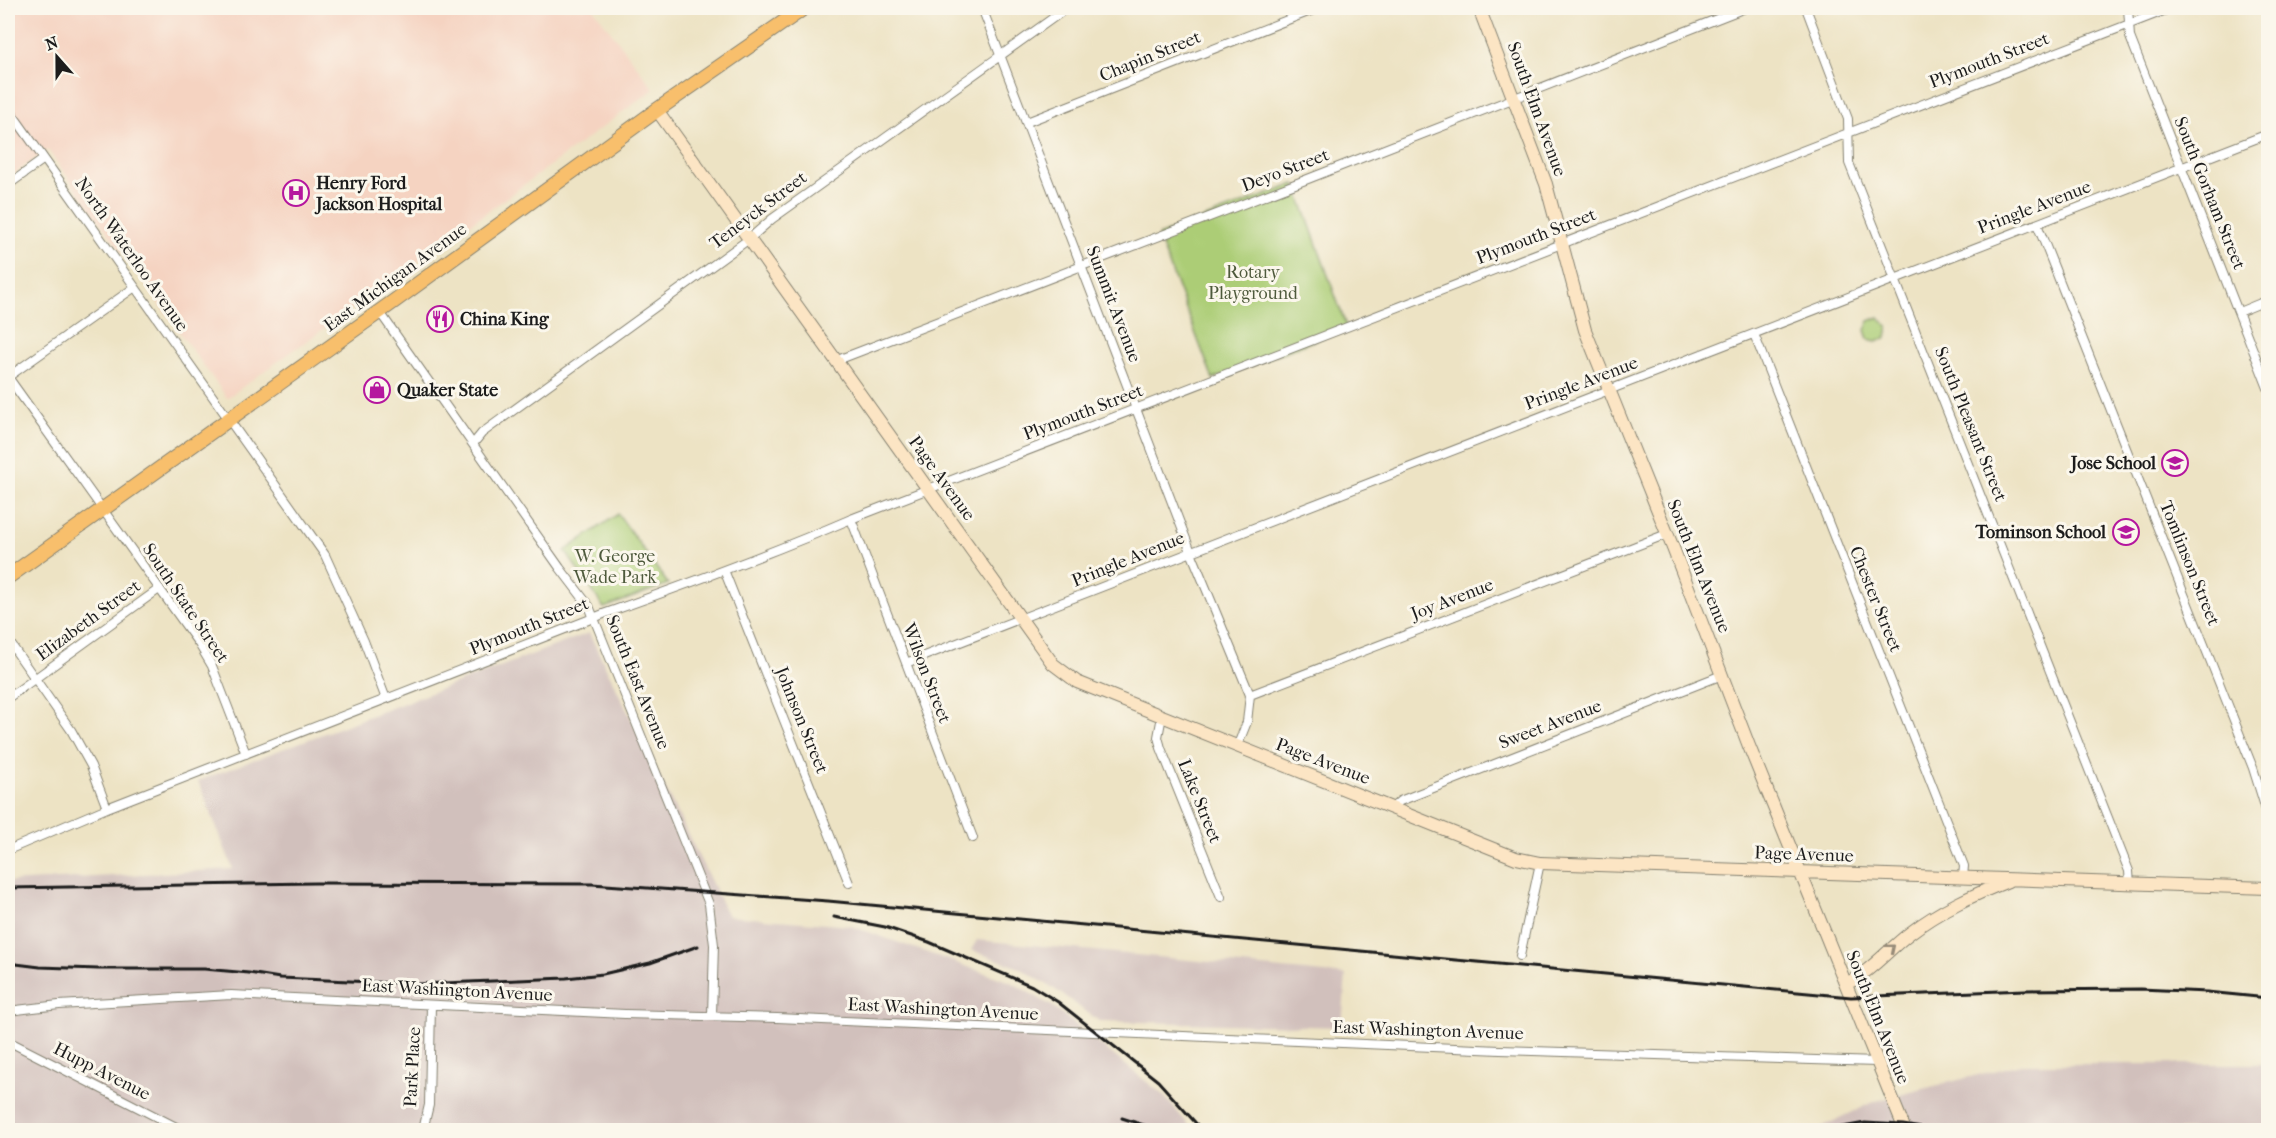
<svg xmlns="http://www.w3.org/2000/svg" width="2276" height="1138" font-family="'IM FELL French Canon',serif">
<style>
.built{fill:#f5d3c1}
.industrial{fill:#d1c0bc}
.green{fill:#accd76;stroke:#647449;stroke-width:1.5}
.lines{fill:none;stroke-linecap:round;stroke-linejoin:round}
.street-casing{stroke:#848070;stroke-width:10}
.secondary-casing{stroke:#848070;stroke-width:14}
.primary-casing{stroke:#848070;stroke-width:16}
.street{stroke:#fff;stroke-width:8}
.secondary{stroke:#fce5c4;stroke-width:12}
.primary{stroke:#f8bf6c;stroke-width:14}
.rail{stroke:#1c1c1c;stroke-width:3}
.oneway{stroke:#978b78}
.labels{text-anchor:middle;stroke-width:6;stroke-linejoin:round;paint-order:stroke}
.street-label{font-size:18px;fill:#1c1c1c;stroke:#fbf7ec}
.poi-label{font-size:18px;font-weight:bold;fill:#1c1c1c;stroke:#fbf7ec;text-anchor:start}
.park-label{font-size:18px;fill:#4e5a3c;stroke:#fbf7ec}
</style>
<rect width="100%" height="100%" fill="#fbf7ec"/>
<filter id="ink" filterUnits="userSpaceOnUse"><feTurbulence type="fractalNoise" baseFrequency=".0167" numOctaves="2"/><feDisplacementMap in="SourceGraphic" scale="12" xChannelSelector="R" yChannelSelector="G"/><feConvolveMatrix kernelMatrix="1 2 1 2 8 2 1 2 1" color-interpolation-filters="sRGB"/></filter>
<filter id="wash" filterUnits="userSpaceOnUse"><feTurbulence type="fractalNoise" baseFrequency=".008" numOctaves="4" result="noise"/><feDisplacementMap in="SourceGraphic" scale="24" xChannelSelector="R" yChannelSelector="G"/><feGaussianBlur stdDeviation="1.35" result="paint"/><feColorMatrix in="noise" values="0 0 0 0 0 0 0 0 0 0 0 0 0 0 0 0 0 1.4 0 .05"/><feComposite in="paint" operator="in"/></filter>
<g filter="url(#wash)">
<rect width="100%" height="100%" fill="#ede3c4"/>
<path class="built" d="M8 8H593L654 89 491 209 227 398 48 150 8 178Z"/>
<path class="industrial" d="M589 633 728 916 851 926 1011 982 1052 1006 1163 1095 1193 1130H8V882L233 869 198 781Z
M977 940 1346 975 1342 1027 1099 1021 1056 990 1020 968 971 950Z
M2021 1064H2268V1130H1815L1876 1101Z"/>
<path class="green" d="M1295 184 1347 328 1213 379 1158 236Z
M1879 317 1888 327 1886 338 1876 341 1868 339 1865 330 1869 321Z
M618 514 668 584 604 608 565 551Z"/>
</g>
<g filter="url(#ink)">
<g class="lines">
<defs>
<path id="street" d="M982 8 1191 552 1250 695 1247 722 1237 747
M1806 8 1848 119 1849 163 2129 871 2130 885
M2128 8 2130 37 2268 388
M8 108 325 555 364 641 386 699
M1027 122 1318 8
M8 185 44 159
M2037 224 2253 768 2268 816
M379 311 560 568 589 606 709 904 714 945 712 1015
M2239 312 2268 300
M1754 334 1964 866 1963 877
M835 361 1295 184 1745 8
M8 377 199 644 212 666 246 754
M8 377 135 287
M473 444 482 433 749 239 772 219 1067 8
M851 519 973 838
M724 570 849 883
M8 640 71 730 91 766 107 808
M906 663 2268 134
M1250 695 1667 534
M8 698 159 589
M1162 716 1158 737 1161 748 1221 897
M1392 808 1400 801 1722 675
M8 850 107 808 606 613C688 584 770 554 851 519L2171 8
M1520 956 1540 863
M8 1011 59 1005 231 995 625 1014 777 1018 1500 1050 1877 1062
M8 1041 182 1130
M423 1130 429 1105 431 1005"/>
<path id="secondary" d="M1479 8 1546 184 1585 330 1673 548 1749 746 1905 1130
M657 110 1053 664 1077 682 1516 858 1540 863 2268 888
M1846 984C1870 972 1889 949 1910 933 1940 910 1973 895 2008 881"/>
<path id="primary" d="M8 577 393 302 657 110 804 8"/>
</defs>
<use href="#street" class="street-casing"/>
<use href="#secondary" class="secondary-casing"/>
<use href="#primary" class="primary-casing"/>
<use href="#street" class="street"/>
<use href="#secondary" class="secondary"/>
<use href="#primary" class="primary"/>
<path class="rail" d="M8 888 316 883 592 884 828 901 1851 997 2025 990 2140 989 2207 992 2268 998
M834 917 885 927 929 942 1032 986 1058 1002 1158 1081 1202 1130
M8 963 40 967 98 969H204L249 973 280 978 419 984 566 978 603 974 650 963 698 946
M1122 1118 1159 1130
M1826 1130 1865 1123 1903 1125 1935 1130"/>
</g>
<defs><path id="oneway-chevron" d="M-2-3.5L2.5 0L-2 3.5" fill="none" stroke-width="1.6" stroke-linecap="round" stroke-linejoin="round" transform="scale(1.5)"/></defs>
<use class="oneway" href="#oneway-chevron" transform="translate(1891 948) rotate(-40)"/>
</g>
<defs>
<symbol id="hospital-ring" viewBox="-11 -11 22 22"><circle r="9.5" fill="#fbf7ec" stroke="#b5179e" stroke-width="1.5"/><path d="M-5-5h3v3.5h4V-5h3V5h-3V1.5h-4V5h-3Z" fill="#b5179e"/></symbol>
<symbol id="restaurant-ring" viewBox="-11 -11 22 22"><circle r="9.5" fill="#fbf7ec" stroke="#b5179e" stroke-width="1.5"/><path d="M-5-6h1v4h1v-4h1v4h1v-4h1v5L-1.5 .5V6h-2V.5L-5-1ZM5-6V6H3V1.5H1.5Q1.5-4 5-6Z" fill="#b5179e"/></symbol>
<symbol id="shop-ring" viewBox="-11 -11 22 22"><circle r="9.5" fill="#fbf7ec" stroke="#b5179e" stroke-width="1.5"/><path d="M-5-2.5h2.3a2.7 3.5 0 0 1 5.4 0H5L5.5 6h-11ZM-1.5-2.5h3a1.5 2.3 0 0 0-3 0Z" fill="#b5179e"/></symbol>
<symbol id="school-ring" viewBox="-11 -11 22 22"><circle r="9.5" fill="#fbf7ec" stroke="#b5179e" stroke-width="1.5"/><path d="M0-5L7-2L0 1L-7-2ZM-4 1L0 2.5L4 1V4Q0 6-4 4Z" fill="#b5179e"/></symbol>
</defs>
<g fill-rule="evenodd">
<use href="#hospital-ring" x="281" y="178" width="30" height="30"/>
<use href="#restaurant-ring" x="425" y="304" width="30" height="30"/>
<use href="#shop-ring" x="362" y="375" width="30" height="30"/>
<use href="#school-ring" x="2160" y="448" width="30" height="30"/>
<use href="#school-ring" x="2111" y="517" width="30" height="30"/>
</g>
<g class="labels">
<g class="street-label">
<text transform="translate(1150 56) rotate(-22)" y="6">Chapin Street</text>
<text transform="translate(1989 60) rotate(-21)" y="6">Plymouth Street</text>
<text transform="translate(1537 109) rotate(70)" y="6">South Elm Avenue</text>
<text transform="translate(1285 170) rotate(-21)" y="6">Deyo Street</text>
<text transform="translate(2210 193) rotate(68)" y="6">South Gorham Street</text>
<text transform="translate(2034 207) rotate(-21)" y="6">Pringle Avenue</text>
<text transform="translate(758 210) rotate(-37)" y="6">Teneyck Street</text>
<text transform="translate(1536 236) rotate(-21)" y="6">Plymouth Street</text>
<text transform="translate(132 254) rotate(55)" y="6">North Waterloo Avenue</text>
<text transform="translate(395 277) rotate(-36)" y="6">East Michigan Avenue</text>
<text transform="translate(1114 304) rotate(69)" y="6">Summit Avenue</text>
<text transform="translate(1581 383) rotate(-21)" y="6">Pringle Avenue</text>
<text transform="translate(1083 412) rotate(-21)" y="6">Plymouth Street</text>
<text transform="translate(1971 424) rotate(68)" y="6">South Pleasant Street</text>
<text transform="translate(942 478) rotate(54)" y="6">Page Avenue</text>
<text transform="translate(1128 559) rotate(-22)" y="6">Pringle Avenue</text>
<text transform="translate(2190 563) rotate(68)" y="6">Tomlinson Street</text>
<text transform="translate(1699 566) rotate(68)" y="6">South Elm Avenue</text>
<text transform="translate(1452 599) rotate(-21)" y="6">Joy Avenue</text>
<text transform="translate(1876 599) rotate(68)" y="6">Chester Street</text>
<text transform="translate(186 603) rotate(56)" y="6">South State Street</text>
<text transform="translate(88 620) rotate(-36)" y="6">Elizabeth Street</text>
<text transform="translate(529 626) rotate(-22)" y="6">Plymouth Street</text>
<text transform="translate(927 673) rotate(69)" y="6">Wilson Street</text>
<text transform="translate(638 682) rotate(68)" y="6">South East Avenue</text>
<text transform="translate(802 720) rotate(68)" y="6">Johnson Street</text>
<text transform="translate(1550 724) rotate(-21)" y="6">Sweet Avenue</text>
<text transform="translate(1323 761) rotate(21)" y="6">Page Avenue</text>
<text transform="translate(1200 801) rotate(68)" y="6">Lake Street</text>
<text transform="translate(1804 854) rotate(2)" y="6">Page Avenue</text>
<text transform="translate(457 990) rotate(3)" y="6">East Washington Avenue</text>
<text transform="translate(943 1009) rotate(3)" y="6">East Washington Avenue</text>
<text transform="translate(1878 1017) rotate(68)" y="6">South Elm Avenue</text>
<text transform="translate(1428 1030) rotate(2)" y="6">East Washington Avenue</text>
<text transform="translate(412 1067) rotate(-87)" y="6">Park Place</text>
<text transform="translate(102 1071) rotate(27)" y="6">Hupp Avenue</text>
</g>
<g class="poi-label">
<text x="316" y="189">Henry Ford<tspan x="316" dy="21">Jackson Hospital</tspan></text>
<text x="460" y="325">China King</text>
<text x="397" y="396">Quaker State</text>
<text x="2156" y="469" text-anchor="end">Jose School</text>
<text x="2106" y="538" text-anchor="end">Tominson School</text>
</g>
<g class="park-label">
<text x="1253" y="278">Rotary<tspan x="1253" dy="21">Playground</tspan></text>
<text x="615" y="562">W. George<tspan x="615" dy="21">Wade Park</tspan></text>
</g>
</g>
<rect width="2276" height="1138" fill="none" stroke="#fbf7ec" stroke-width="30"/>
<g transform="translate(57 57) rotate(339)" stroke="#fbf7ec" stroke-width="4.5" paint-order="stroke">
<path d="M0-4.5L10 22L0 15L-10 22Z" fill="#1c1c1c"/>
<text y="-9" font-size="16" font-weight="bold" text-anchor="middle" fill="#1c1c1c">N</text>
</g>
</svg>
